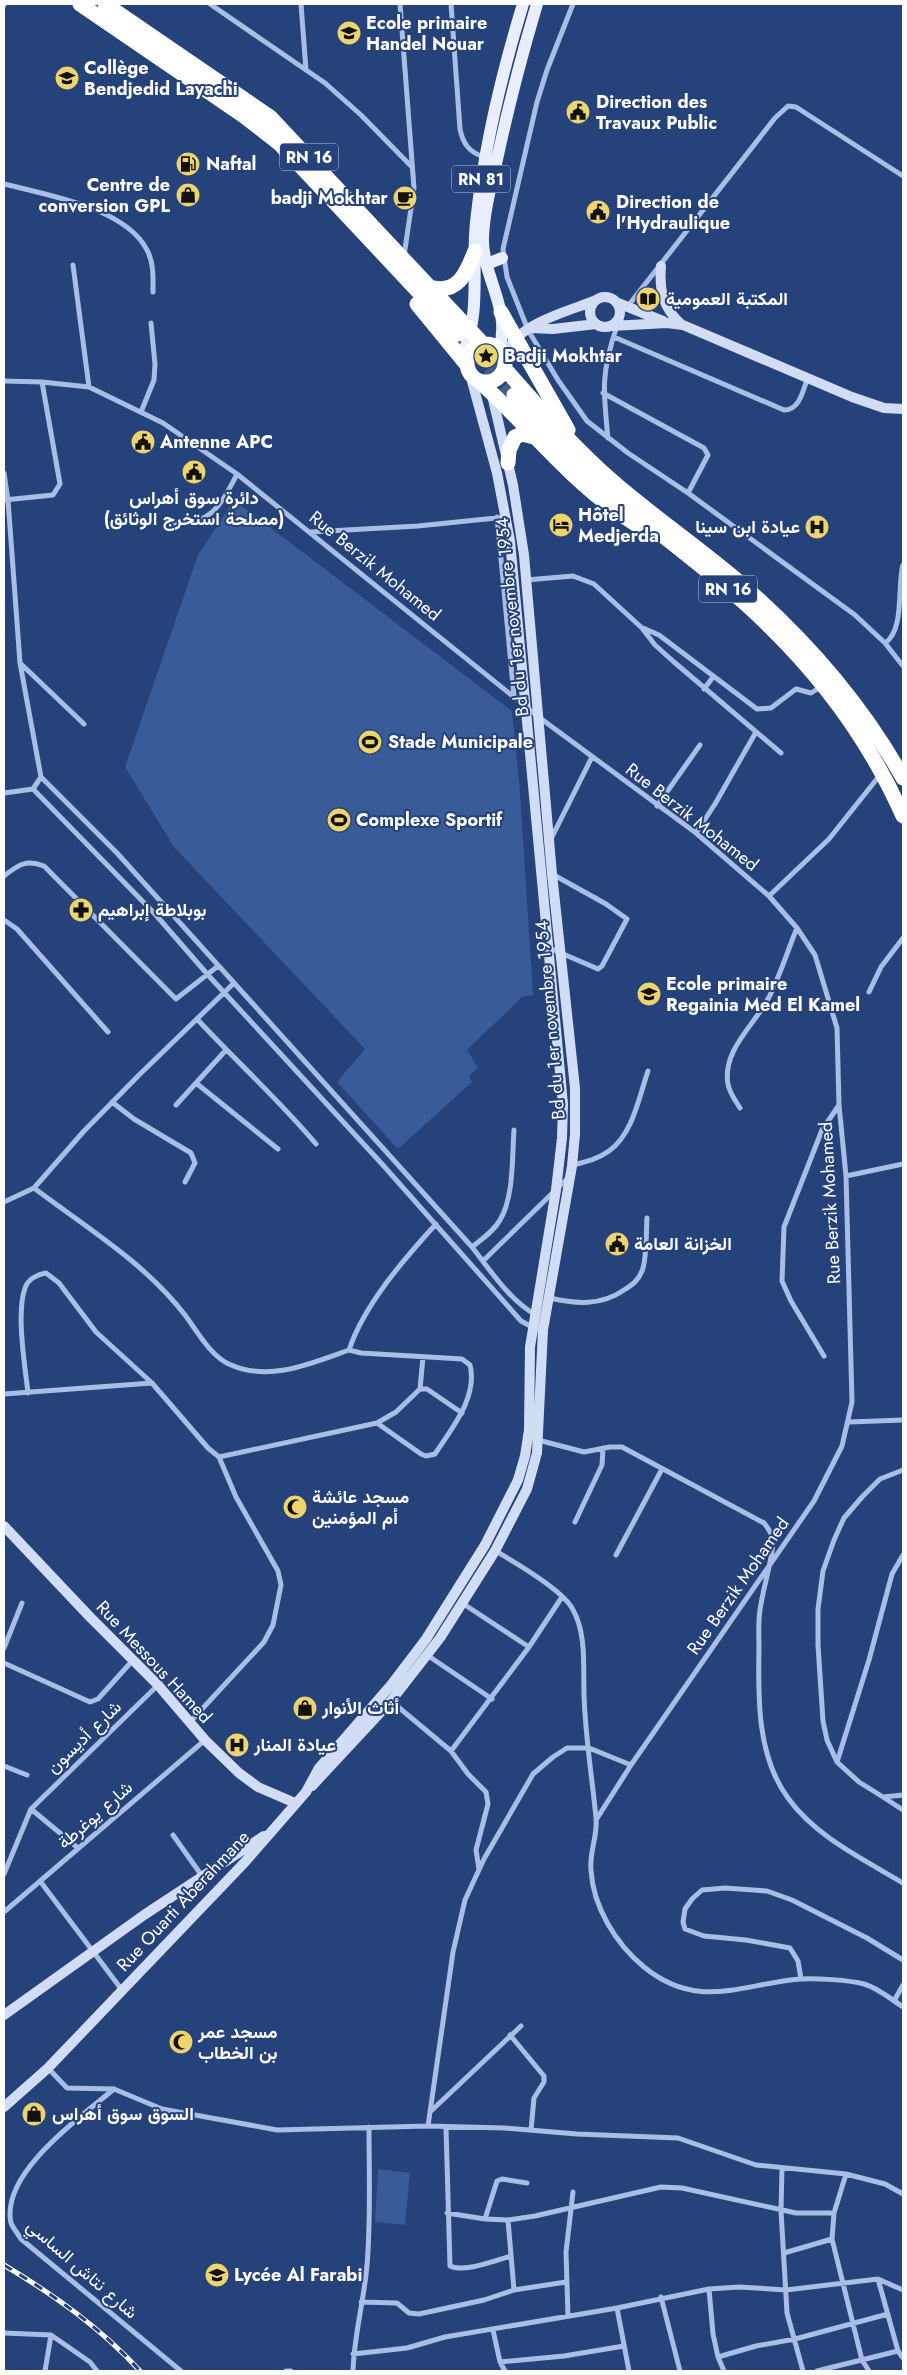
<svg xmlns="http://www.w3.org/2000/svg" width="907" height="2375" font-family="Jost,Vazirmatn,sans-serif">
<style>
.green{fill:#395b97}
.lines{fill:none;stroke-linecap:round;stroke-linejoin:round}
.highway-tunnel{stroke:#465e8e;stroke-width:15;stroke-dasharray:15 8;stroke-linecap:butt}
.street{stroke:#a8bee4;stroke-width:5}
.secondary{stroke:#d1ddf4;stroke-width:10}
.primary{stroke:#e8eefc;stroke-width:12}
.highway{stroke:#fff;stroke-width:15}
.rail-casing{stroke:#fff;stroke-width:5}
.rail{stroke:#25427a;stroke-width:3;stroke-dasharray:9;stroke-linecap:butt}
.labels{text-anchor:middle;stroke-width:4;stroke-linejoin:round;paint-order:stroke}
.shield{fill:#25427a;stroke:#bec6d7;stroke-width:1}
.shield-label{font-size:16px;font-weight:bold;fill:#fff}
.poi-label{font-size:18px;font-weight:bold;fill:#fff;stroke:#25427a;text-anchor:start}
.street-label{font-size:18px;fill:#fff;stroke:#25427a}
</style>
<rect width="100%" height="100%" fill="#25427a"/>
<path class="green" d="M234 500 512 711 520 792 533 995 522 997 467 1050 478 1068 469 1076 472 1082 398 1149 337 1082 365 1049 174 847 125 767 198 555Z
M378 2169 410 2173 405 2225 375 2222Z"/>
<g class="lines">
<path class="highway-tunnel" d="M458 334 514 395"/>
<path class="street" d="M210 4 325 83 361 115 411 166
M301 4 306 70
M400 4 414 188 404 256
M451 4 460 129C463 144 469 152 484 157
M573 4 547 70 537 102 503 249 507 277 528 330 558 380 587 421 628 453 688 493 855 615 885 643 903 666
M4 5V4
M4 184C47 195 126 208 147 250 154 263 153 278 153 292
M73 265 89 387
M628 306 775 118 788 106 796 107 903 176
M614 337 784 410C800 410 803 390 808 377
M4 381 42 382 89 387 163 423 237 474 540 718 696 833 769 896 797 928 815 955 837 1028 839 1105 846 1176 852 1402 842 1446 814 1501 631 1765 596 1820
M603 393 704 448 708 455 688 493
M141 412 154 380 155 364 151 323
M608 438C603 390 601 372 617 326
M4 473 8 500 20 663 41 777 33 789 4 793
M4 500 53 495 60 484 42 382
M497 517 514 696
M171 523C211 526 221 505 237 474
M311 532 418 526 506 517
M526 580 573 576 594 584 642 628 655 645 674 662 781 753
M643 628 659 635 757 709 771 708 796 689 811 693 822 686
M885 643C905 630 897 585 903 565
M20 663 84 724
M704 689 713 677
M41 777 117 853 472 1247C490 1270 511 1302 536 1315
M33 789 155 914 208 975 382 1164 521 1321 534 1328
M657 806 700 745
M696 833 715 804 756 732
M551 839 592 757
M4 876C18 865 26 859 44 866L176 999 218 966
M769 896 829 839 880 775
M4 920 17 929 108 1032
M547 947 598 969 602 966 627 919 606 904 552 874
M869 992 881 967 903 938
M197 1019C236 1061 279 1100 316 1144
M196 1083 278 1149
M112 1102 134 1119 191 1153 195 1163 185 1182
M176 1105 226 1050
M740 1108C735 1100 729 1092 728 1084 722 1051 754 1025 768 999 780 976 787 952 797 928
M573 1165C585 1162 598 1159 609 1151 633 1134 639 1097 648 1071
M846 1176 903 1164
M34 1188C87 1228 144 1262 185 1315 197 1331 211 1357 231 1365 270 1382 312 1363 349 1350 364 1305 404 1259 436 1224
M4 1202 34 1188 84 1131 139 1075 234 983
M472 1247C482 1239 494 1231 500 1220 514 1197 512 1157 514 1130
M483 1261 569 1177
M550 1298C576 1304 601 1306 624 1290 632 1285 638 1281 642 1271 647 1259 646 1232 647 1218
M349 1350 361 1353 462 1359 470 1365C478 1397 452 1428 435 1454L426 1456 421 1454 377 1423
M824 1356 791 1301 782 1281 784 1227 822 1130 839 1105
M420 1389 423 1357
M28 1393C25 1366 16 1313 25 1288 28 1279 38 1274 46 1273L59 1283 96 1332 152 1383 208 1448 219 1457 377 1423 396 1412 420 1389H427L462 1413
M4 1394 152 1383
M849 1422 903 1420
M538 1440 584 1452 610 1447H622L764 1523C769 1529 773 1535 773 1543 771 1566 763 1588 760 1610 758 1622 759 1636 759 1648 758 1698 757 1756 788 1798 816 1837 863 1859 903 1883
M903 1470 880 1479 862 1497 844 1518 834 1540 823 1571 818 1609V1645L823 1721 827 1740 837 1762 859 1782 883 1797 903 1795
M575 1522 602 1465 603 1448
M494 1550C514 1562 561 1589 572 1608 587 1633 583 1667 584 1694 585 1735 592 1776 596 1818 598 1835 589 1853 591 1870 593 1907 616 1944 644 1967 698 2011 741 1984 800 1979 816 1978 849 1980 864 1984 878 1988 891 1999 903 2007
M616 1555 662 1469
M529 1647 562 1597
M4 1648 22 1603
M427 1655 492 1699
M4 1663 90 1702 98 1699 133 1660
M391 1701 451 1751 468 1774 486 1792 488 1804 476 1850 479 1869
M191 1721 264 1642 273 1625 281 1585 278 1571 236 1497 219 1457
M451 1751 529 1647 462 1603
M837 1762 869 1660 892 1574 903 1555
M4 1766 27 1775
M883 1797 903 1810
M31 1809 78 1848
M173 1835 202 1876
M4 1874 31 1809 158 1685
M40 1881 122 1990
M4 1912 205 1740
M801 1979 798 1961 790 1948 746 1940 704 1936 685 1929 683 1922 685 1909 692 1899 702 1890 725 1888 767 1891 792 1900 867 1938 903 1960
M894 2001 903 1985
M510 2035 544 2076V2082L534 2098 531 2130
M48 2068 67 2088 114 2089 162 2109 277 2130 428 2126 504 2128 577 2134 678 2138 756 2165 846 2174 885 2184 903 2194
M114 2089C82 2116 0 2173 11 2223 13 2228 18 2234 21 2239L181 2371
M430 2112 521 2026
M428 2126 453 1952 465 1900 484 1859 533 1774 553 1757 567 1748H589L631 1765
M446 2128 450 2266C464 2273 496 2260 511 2256
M782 2168 781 2211 787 2313 803 2371
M846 2174 834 2213 832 2239 862 2360 869 2371
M447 2213 485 2219 508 2220 535 2216 661 2187 682 2188 796 2213H834
M485 2219 497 2181 502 2179 527 2183
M508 2220 514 2290
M784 2253 832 2239
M878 2279 898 2351 903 2358
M709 2289 713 2334 718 2357 756 2346 795 2339 888 2314
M661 2297 680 2371
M361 2302 397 2303 409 2313 419 2314 484 2300 514 2290 566 2282
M617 2308 629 2371
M568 2316 566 2252 573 2192
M493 2330 500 2362 505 2371
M4 2333 51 2335 90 2362 97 2371
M353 2354 407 2348 445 2337 617 2308 709 2289 739 2287 786 2290 878 2279 903 2290
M718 2357 724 2371
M500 2362 564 2356 624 2346
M45 2371 51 2335
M286 2371H291
M353 2371C354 2335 364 2301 367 2265 371 2219 369 2173 369 2127
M817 2371 898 2351"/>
<path class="secondary" d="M661 266C659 291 663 308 682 325
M590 312a15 15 0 1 1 30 0a15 15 0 1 1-30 0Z
M618 303 663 321
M611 326 667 323 683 325 852 397 884 408 903 409
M531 328 553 329 596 324
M505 358C512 325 566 312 594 301
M4 1526 90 1617 158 1685 205 1740 239 1773 258 1787 295 1803
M312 1786 391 1701 440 1638 495 1551 527 1489 537 1453 543 1330 572 1166 575 1134V1088L552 874 524 555 513 485 492 395
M4 2015 144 1915 264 1836
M4 2107 48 2068 245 1862 306 1792 319 1768 391 1685 426 1639 485 1545 518 1480 525 1456 529 1430 530 1347 556 1190 562 1138 563 1104 510 541 497 473 470 374"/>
<path class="primary" d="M487 264 502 258
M499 349C512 310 482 276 483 238 484 210 492 182 498 155 509 104 522 54 537 4
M462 356C482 311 471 270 476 222 484 147 501 76 523 4"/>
<path class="highway" d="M80 4 244 116 280 144 458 334
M105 4 270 117 483 344
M429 287C458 295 466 274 475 251
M417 304 467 365
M501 312 568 430
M467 363a19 19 0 1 1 38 0a19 19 0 1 1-38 0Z
M505 369C541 410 576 450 618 486 657 519 700 549 739 582 804 638 861 703 903 778
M480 382C534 431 574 486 637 525
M514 395C537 422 559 449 586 473 646 526 714 571 771 628 826 682 872 746 903 816
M508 463 509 450 515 437 522 434 534 437"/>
<defs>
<path id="rail" d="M4 2265C54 2295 101 2328 140 2371"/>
</defs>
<use href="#rail" class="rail-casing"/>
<use href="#rail" class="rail"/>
</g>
<defs>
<symbol id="school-disc" viewBox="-11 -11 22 22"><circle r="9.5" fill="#edd46d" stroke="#25427a"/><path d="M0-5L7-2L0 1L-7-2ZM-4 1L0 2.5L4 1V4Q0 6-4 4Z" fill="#111"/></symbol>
<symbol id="civic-disc" viewBox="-11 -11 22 22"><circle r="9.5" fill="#edd46d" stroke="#25427a"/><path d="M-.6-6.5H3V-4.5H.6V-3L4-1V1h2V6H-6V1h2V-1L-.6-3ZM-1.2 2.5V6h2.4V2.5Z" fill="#111"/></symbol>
<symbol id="fuel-disc" viewBox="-11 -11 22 22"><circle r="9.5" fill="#edd46d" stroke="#25427a"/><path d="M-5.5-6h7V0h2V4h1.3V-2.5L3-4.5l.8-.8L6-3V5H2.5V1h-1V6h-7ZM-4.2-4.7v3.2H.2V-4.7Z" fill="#111"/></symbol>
<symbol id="shop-disc" viewBox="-11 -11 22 22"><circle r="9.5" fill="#edd46d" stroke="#25427a"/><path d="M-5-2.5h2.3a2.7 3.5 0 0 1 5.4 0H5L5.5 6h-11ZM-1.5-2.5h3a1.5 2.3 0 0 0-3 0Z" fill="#111"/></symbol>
<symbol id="cafe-disc" viewBox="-11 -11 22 22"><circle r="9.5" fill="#edd46d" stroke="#25427a"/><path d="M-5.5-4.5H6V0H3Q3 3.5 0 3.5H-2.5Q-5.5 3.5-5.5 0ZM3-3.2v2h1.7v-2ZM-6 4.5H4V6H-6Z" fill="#111"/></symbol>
<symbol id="library-disc" viewBox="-11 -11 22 22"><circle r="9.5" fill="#edd46d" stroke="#25427a"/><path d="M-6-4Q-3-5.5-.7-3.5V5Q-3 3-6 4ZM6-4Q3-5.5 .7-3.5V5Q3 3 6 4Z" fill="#111"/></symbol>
<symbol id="sight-disc" viewBox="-11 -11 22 22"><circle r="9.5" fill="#edd46d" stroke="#25427a"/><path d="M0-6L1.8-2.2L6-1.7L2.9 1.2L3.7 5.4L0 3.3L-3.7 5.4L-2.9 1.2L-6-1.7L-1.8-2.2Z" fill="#111"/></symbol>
<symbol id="hotel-disc" viewBox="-11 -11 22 22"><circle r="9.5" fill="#edd46d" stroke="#25427a"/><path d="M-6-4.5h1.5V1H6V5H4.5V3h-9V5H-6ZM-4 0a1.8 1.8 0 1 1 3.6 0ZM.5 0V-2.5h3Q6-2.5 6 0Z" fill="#111"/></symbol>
<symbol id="hospital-disc" viewBox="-11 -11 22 22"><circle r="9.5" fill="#edd46d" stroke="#25427a"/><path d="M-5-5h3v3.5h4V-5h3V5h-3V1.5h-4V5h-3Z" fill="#111"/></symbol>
<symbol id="stadium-disc" viewBox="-11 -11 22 22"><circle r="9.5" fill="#edd46d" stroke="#25427a"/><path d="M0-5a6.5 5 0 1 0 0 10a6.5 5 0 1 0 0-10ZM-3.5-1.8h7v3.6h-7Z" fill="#111"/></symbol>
<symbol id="pharmacy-disc" viewBox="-11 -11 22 22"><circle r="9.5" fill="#edd46d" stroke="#25427a"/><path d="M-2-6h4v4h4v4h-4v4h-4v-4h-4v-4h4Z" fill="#111"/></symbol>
<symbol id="mosque-disc" viewBox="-11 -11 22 22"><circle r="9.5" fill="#edd46d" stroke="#25427a"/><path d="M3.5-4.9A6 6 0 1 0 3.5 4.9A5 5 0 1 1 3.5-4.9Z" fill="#111"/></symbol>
</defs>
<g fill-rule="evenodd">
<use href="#school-disc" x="335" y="19" width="28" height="28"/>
<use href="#school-disc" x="53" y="64" width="28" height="28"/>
<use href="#civic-disc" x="564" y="98" width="28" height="28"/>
<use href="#fuel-disc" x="174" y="150" width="28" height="28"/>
<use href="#shop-disc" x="174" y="181" width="28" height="28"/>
<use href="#cafe-disc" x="391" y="184" width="28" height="28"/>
<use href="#civic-disc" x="584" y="198" width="28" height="28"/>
<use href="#library-disc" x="634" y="285" width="28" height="28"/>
<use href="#sight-disc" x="472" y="342" width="28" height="28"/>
<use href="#civic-disc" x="129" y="428" width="28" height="28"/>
<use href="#civic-disc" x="180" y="458" width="28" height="28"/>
<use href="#hotel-disc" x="547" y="511" width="28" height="28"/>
<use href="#hospital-disc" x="803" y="513" width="28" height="28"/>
<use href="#stadium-disc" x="356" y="728" width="28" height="28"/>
<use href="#stadium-disc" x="325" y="806" width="28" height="28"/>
<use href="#pharmacy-disc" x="67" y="896" width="28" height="28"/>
<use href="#school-disc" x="635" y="980" width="28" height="28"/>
<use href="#civic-disc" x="603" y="1230" width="28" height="28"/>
<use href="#mosque-disc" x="281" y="1493" width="28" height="28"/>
<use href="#shop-disc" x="291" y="1694" width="28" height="28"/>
<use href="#hospital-disc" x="223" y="1731" width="28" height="28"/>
<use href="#mosque-disc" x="167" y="2028" width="28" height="28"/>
<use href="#shop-disc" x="20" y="2100" width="28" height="28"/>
<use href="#school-disc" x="203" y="2261" width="28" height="28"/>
</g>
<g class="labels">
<g class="shield">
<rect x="280" y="143.5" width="58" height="27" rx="4"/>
<rect x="452" y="165.5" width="58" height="27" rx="4"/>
<rect x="699" y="575.5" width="58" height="27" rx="4"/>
</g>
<g class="shield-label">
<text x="309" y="163">RN 16</text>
<text x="481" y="185">RN 81</text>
<text x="728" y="595">RN 16</text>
</g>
<g class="poi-label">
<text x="366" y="29">Ecole primaire<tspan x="366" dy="21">Handel Nouar</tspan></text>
<text x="84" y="74">Collège<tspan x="84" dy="21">Bendjedid Layachi</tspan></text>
<text x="596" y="108">Direction des<tspan x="596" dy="21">Travaux Public</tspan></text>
<text x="206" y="170">Naftal</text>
<text x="170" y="191" text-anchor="end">Centre de<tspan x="170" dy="21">conversion GPL</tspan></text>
<text x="388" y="204" text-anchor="end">badji Mokhtar</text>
<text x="616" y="208">Direction de<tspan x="616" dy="21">l'Hydraulique</tspan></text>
<text x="666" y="305">المكتبة العمومية</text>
<text x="504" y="362">Badji Mokhtar</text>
<text x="160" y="448">Antenne APC</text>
<text x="194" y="504" text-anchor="middle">دائرة سوق أهراس<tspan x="194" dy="21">(مصلحة استخرج الوثائق)</tspan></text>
<text x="578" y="521">Hôtel<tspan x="578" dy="21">Medjerda</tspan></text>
<text x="800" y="533" text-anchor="end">عيادة ابن سينا</text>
<text x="388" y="748">Stade Municipale</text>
<text x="356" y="826">Complexe Sportif</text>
<text x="98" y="916">بوبلاطة إبراهيم</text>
<text x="666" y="990">Ecole primaire<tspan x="666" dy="21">Regainia Med El Kamel</tspan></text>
<text x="634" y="1250">الخزانة العامة</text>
<text x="312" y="1503">مسجد عائشة<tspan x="312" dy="21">أم المؤمنين</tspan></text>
<text x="322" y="1714">أثاث الأنوار</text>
<text x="254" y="1751">عيادة المنار</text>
<text x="198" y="2038">مسجد عمر<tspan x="198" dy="21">بن الخطاب</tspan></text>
<text x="52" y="2120">السوق سوق أهراس</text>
<text x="234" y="2281">Lycée Al Farabi</text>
</g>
<g class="street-label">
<text transform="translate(375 566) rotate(39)" y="6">Rue Berzik Mohamed</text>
<text transform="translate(512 617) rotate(-96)" y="6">Bd du 1er novembre 1954</text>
<text transform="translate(692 817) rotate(38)" y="6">Rue Berzik Mohamed</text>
<text transform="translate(550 1020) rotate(-95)" y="6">Bd du 1er novembre 1954</text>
<text transform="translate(830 1203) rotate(-93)" y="6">Rue Berzik Mohamed</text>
<text transform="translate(738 1586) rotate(-55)" y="6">Rue Berzik Mohamed</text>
<text transform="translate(154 1662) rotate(47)" y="6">Rue Messous Hamed</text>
<text transform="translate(84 1737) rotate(-44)" y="6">شارع أديسون</text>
<text transform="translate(95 1815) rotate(-41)" y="6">شارع يوغرطة</text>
<text transform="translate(183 1901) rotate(-47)" y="6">Rue Ouarti Aberahmane</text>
<text transform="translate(82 2269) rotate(41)" y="6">شارع نتاش الساسي</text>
</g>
</g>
<rect width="907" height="2375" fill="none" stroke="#ffffff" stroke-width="10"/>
</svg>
